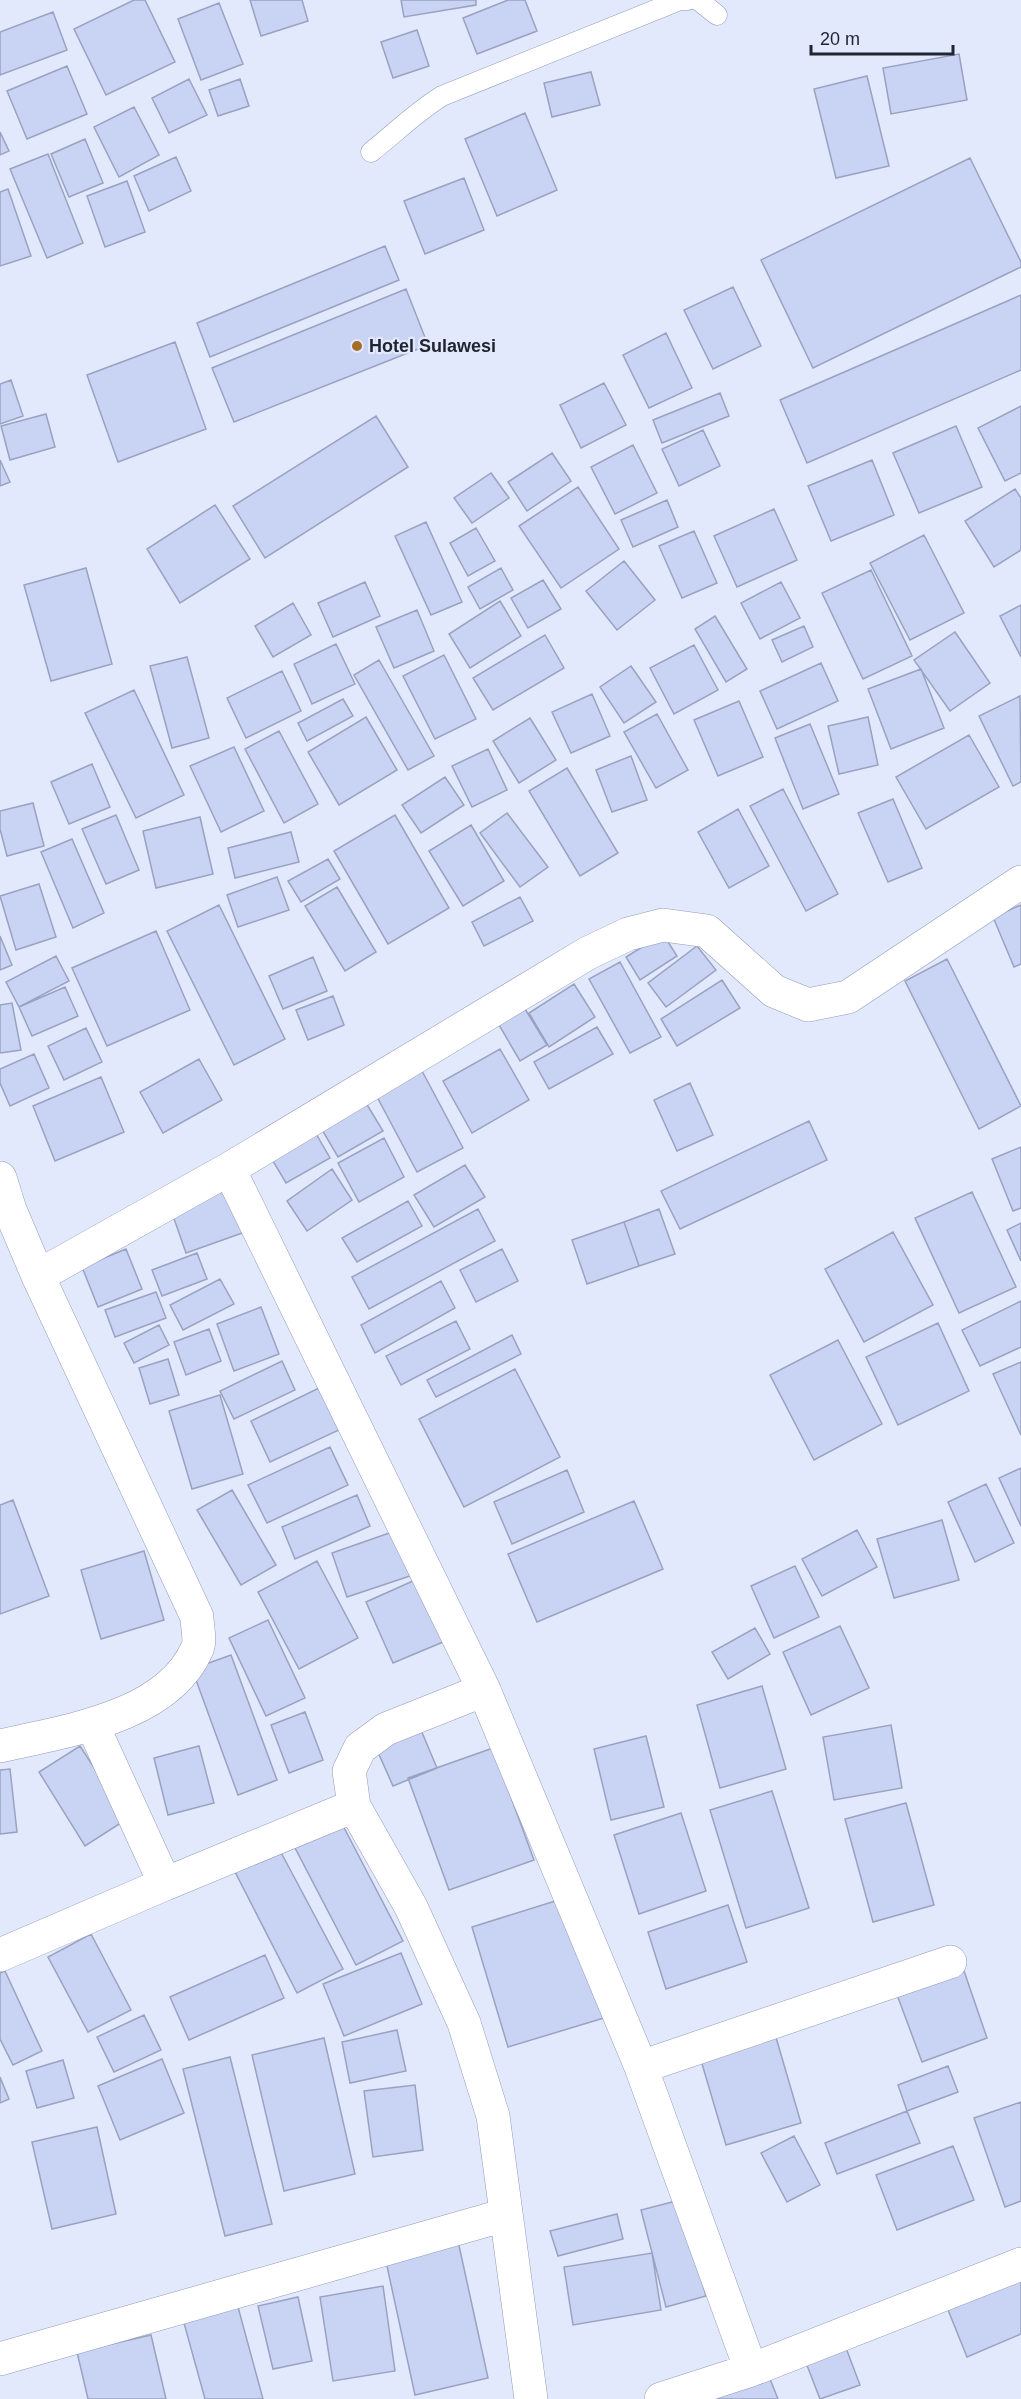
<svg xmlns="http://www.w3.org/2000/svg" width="1021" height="2399" font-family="Helvetica,sans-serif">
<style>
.building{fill:#c9d3f3;stroke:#99a2c0;stroke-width:1.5}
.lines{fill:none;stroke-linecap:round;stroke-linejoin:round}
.lane-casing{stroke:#929bb9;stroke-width:21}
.street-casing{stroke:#929bb9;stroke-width:34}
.lane{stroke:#fff;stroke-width:20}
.street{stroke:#fff;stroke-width:33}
.poi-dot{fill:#a46d28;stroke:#e3e9fd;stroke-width:2}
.labels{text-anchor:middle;stroke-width:4.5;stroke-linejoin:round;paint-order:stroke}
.poi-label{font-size:18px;font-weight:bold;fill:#212531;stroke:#e3e9fd;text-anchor:start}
</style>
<rect width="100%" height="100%" fill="#e3e9fd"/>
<path class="building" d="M134 0H145L175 62 106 95 74 29Z
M250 0H302L308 21 261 36Z
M401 0H476V5L404 17Z
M508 0H525L537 31 477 54 463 18Z
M219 3 243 64 201 80 178 19Z
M53 12 67 50 0 75V32Z
M417 30 429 66 393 78 381 42Z
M959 54 967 100 891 114 883 68Z
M67 66 87 114 27 139 7 91Z
M591 72 600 105 552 117 544 83Z
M867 76 889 166 836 178 814 89Z
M189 79 207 115 169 133 152 98Z
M240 79 249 106 218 116 209 90Z
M134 107 159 155 119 177 94 127Z
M525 113 557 190 497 216 465 139Z
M0 132 9 151 0 155Z
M85 139 103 183 69 197 51 154Z
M48 154 83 243 47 258 10 169Z
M176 157 191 191 149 211 134 176Z
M970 158 1021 262V267L813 368 761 260Z
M464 178 484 230 425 254 404 201Z
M127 181 145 232 105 247 87 196Z
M8 189 31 256 0 266V192Z
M385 246 399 280 210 357 197 323Z
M733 287 761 346 713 369 684 310Z
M406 289 428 345 234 422 212 368Z
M1021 295V370L807 463 780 400Z
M666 333 692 388 649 408 623 355Z
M175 342 206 429 118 462 87 375Z
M11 380 23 416 0 424V384Z
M604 383 626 425 581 448 560 405Z
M720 393 729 416 662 443 653 420Z
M1021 406V473L1005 481 978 428Z
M46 414 55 447 10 460 1 426Z
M376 416 408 467 265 558 233 506Z
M956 426 982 487 919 513 893 453Z
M703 430 720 466 679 486 662 449Z
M633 445 657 493 615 514 591 467Z
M552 453 571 481 527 511 508 482Z
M0 460 10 482 0 486Z
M872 460 894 515 831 541 808 486Z
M491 473 509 498 472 523 454 498Z
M578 487 619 549 561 588 519 526Z
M1015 489 1021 498V550L994 567 965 521Z
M667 500 678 527 633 547 621 520Z
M215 505 250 559 180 603 147 549Z
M774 509 797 560 737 587 714 536Z
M426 522 462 602 431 615 395 536Z
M476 528 495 561 468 576 450 543Z
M694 531 717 583 682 598 659 546Z
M924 535 964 613 910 640 870 563Z
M624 561 655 600 617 630 586 591Z
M86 568 112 664 51 681 24 585Z
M501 568 513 590 480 609 468 587Z
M871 570 912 656 863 679 822 593Z
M543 580 561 609 528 628 511 598Z
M365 582 380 616 333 637 318 603Z
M781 582 800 618 760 639 741 603Z
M500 601 521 636 470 668 449 634Z
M293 603 311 635 273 657 255 626Z
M1021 605V657L1000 616Z
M417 610 434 651 394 668 376 627Z
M715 616 747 669 726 682 695 629Z
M804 626 813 647 782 662 772 640Z
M955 632 990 683 950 711 914 660Z
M545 635 564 668 493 710 473 678Z
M336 644 355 684 312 704 294 664Z
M694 645 718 690 674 714 650 668Z
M444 655 476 719 435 739 403 676Z
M187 657 209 738 172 748 150 666Z
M379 660 434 756 408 770 354 675Z
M821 663 838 701 777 729 760 691Z
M631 666 656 702 624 723 600 687Z
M921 669 944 728 891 749 868 689Z
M282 671 301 711 246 738 227 698Z
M134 690 184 795 136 818 85 713Z
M592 694 610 736 571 753 552 712Z
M1020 696 1021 782 1013 786 979 716Z
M343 699 353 716 307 741 298 723Z
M739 701 763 757 718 776 694 720Z
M657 714 688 770 656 788 624 732Z
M366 717 397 770 339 805 308 752Z
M868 717 878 765 839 774 828 726Z
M530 718 556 760 519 783 493 741Z
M810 724 839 794 803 809 775 738Z
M279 731 318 804 284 823 245 749Z
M969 735 999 787 926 829 896 777Z
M234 747 264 811 221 832 190 766Z
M488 749 507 790 472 807 452 766Z
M631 756 647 800 612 812 596 770Z
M92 764 110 807 69 824 51 782Z
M567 768 618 853 580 876 529 791Z
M445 777 464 805 421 833 402 805Z
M783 789 838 894 806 911 750 806Z
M893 799 922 868 888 882 858 813Z
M33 803 44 846 7 856 0 829V811Z
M738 809 769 866 729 888 698 832Z
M507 813 548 867 520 887 480 833Z
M116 815 139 870 106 884 82 829Z
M395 815 449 908 388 944 334 851Z
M200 817 213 874 156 888 143 831Z
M471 825 504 881 463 906 429 851Z
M291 832 299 862 235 878 228 848Z
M72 839 104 913 73 928 41 852Z
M328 859 340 879 301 902 288 881Z
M277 877 289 910 238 927 227 895Z
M39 884 56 937 16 950 0 896Z
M337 887 376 952 345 971 305 906Z
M520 897 533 921 484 946 472 922Z
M219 905 285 1039 234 1065 167 931Z
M1021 905V964L1014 967 993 917Z
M156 931 190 1010 107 1046 72 968Z
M663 934 677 956 640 980 626 957Z
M0 936 12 965 0 970Z
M697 946 716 970 666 1007 648 983Z
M56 956 69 981 19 1007 6 982Z
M313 957 327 991 283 1009 269 976Z
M947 959 1021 1106 979 1129 905 981Z
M620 962 661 1037 630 1053 589 979Z
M722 980 740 1008 677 1046 661 1019Z
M574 984 595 1017 549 1047 529 1013Z
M65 987 78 1016 32 1036 19 1007Z
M333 996 344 1025 308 1040 296 1010Z
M12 1003 21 1050 0 1053V1005Z
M525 1009 547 1045 520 1061 499 1025Z
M597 1027 613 1054 549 1089 534 1062Z
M86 1028 102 1062 64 1080 48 1046Z
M500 1049 529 1100 472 1133 443 1081Z
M34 1054 49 1088 10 1106 0 1083V1069Z
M199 1059 222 1100 163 1133 140 1092Z
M421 1069 463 1148 417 1172 375 1093Z
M101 1077 124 1132 55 1161 33 1106Z
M690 1083 713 1135 677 1151 654 1100Z
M366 1103 383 1131 338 1157 321 1128Z
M809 1121 827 1160 680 1229 661 1191Z
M311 1125 330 1158 286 1183 267 1151Z
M384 1138 404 1177 359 1202 338 1163Z
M1021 1147V1208L1013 1211 992 1159Z
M465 1165 485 1197 434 1227 414 1195Z
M332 1169 352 1200 307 1231 287 1201Z
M230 1189 245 1232 186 1253 171 1210Z
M972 1192 1016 1287 959 1313 915 1218Z
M408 1201 422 1226 357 1262 342 1238Z
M478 1209 495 1241 369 1309 352 1277Z
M659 1209 675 1254 639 1266 624 1222Z
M624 1222 639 1266 587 1284 572 1240Z
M1021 1223V1261L1007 1230Z
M893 1232 933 1305 864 1342 825 1269Z
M126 1249 142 1289 98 1307 82 1267Z
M502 1249 518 1281 476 1302 460 1270Z
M197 1253 207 1279 162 1296 152 1270Z
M220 1279 234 1304 183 1330 170 1305Z
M441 1281 455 1308 375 1353 361 1325Z
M156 1292 166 1318 115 1337 105 1310Z
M1021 1301V1347L980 1366 962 1330Z
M261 1307 279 1354 234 1371 217 1324Z
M456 1321 470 1349 401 1385 386 1356Z
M938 1323 969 1391 898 1425 866 1357Z
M159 1325 169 1345 134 1363 124 1343Z
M209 1329 221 1361 186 1375 174 1342Z
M512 1335 521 1354 436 1397 427 1380Z
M838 1340 882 1424 814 1460 770 1375Z
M168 1359 179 1395 150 1404 139 1368Z
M282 1361 295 1390 234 1419 220 1391Z
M1021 1362V1435L993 1374Z
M515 1369 560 1457 464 1507 419 1419Z
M319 1388 339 1430 270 1462 251 1421Z
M220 1395 243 1474 192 1489 169 1411Z
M330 1447 348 1485 267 1523 248 1485Z
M1021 1468V1526L999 1478Z
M567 1470 584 1512 512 1544 494 1502Z
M986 1484 1014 1543 975 1562 948 1502Z
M232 1490 276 1565 241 1585 197 1510Z
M357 1495 370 1526 295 1559 282 1527Z
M13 1500 49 1596 0 1614V1505Z
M634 1501 663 1569 537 1622 508 1554Z
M942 1520 959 1580 894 1598 877 1539Z
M857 1530 877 1567 822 1596 802 1559Z
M395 1531 410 1576 347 1597 332 1553Z
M144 1551 164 1620 101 1639 81 1570Z
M317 1561 358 1638 299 1669 258 1592Z
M795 1566 819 1617 774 1638 751 1586Z
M415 1580 443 1642 393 1663 366 1602Z
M268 1620 305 1698 266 1716 229 1638Z
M840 1626 869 1688 811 1715 783 1652Z
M755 1628 770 1654 728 1679 712 1652Z
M231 1655 277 1780 238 1795 192 1669Z
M762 1686 786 1769 720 1788 697 1705Z
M305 1712 323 1760 289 1773 271 1725Z
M891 1725 902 1788 834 1800 823 1737Z
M421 1730 437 1768 393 1786 377 1750Z
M646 1736 664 1807 611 1820 594 1749Z
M80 1746 127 1819 85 1846 39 1772Z
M199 1746 214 1803 168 1815 154 1758Z
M493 1748 534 1860 449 1890 408 1778Z
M10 1769 17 1832 0 1834V1770Z
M772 1791 809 1908 746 1928 710 1810Z
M906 1803 934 1905 873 1922 845 1819Z
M681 1813 706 1891 639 1914 614 1835Z
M340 1820 403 1941 356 1965 293 1844Z
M276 1843 343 1969 297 1993 232 1866Z
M568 1897 604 2018 508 2047 472 1927Z
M728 1905 747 1962 666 1989 648 1932Z
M91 1934 131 2010 88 2032 48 1957Z
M401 1953 422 2004 344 2036 323 1984Z
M265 1955 284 1998 189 2040 170 1997Z
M963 1968 987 2038 922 2062 896 1992Z
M5 1971 42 2051 13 2065 0 2039V1973Z
M144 2015 161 2050 114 2072 97 2037Z
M397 2030 406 2071 350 2083 342 2042Z
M775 2034 801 2123 726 2145 700 2057Z
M324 2038 355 2174 284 2191 252 2055Z
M230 2057 272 2224 225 2236 183 2069Z
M162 2059 184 2113 120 2140 98 2086Z
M63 2060 74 2098 37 2108 26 2071Z
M948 2066 958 2092 907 2111 898 2085Z
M0 2077 9 2099 0 2103Z
M415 2085 423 2150 373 2157 364 2091Z
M1021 2102V2201L1005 2207 974 2118Z
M907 2111 920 2143 837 2174 825 2143Z
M97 2127 116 2214 52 2229 32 2142Z
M794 2136 820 2185 787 2202 761 2153Z
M953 2146 974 2200 897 2230 876 2175Z
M680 2200 706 2296 666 2307 641 2210Z
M617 2214 623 2239 558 2256 550 2231Z
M458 2241 488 2378 415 2395 385 2257Z
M652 2253 661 2310 573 2325 564 2267Z
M1018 2274 1021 2282V2334L967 2357 946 2305Z
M383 2286 395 2371 333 2381 320 2297Z
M298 2297 312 2361 273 2369 258 2306Z
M238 2307 263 2399H205L184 2323Z
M151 2335 166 2399H88L77 2352Z
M843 2340 860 2385 820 2399 803 2355Z
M768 2374 778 2399H706Z"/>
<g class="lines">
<defs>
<path id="lane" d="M698 0 717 15
M371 152C395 133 416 112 442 96L680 0H688"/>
<path id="street" d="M229 1169 484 1690 641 2067 751 2370
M0 1178 10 1210 38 1276
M484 1690 386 1729 360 1748 349 1771 354 1806 411 1907 464 2023 493 2116 531 2399
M0 1746C64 1731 167 1718 197 1649 201 1641 197 1626 197 1617L38 1276 229 1169 588 953 628 934 663 925 707 931 774 991 808 1005 848 997 1021 882
M165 1884 354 1806
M0 1955 165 1884 92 1724
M641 2067 950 1962
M0 2359 505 2215
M661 2399 751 2370 1021 2264"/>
</defs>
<use href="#lane" class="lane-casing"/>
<use href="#street" class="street-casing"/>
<use href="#lane" class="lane"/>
<use href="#street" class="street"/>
</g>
<circle class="poi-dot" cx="357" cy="346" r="6"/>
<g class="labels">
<g class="poi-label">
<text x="369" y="352">Hotel Sulawesi</text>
</g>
</g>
<path d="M811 45v9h142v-9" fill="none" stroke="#212531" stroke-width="3"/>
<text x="820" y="45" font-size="18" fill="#212531" stroke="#e3e9fd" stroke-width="4.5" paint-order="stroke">20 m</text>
</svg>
